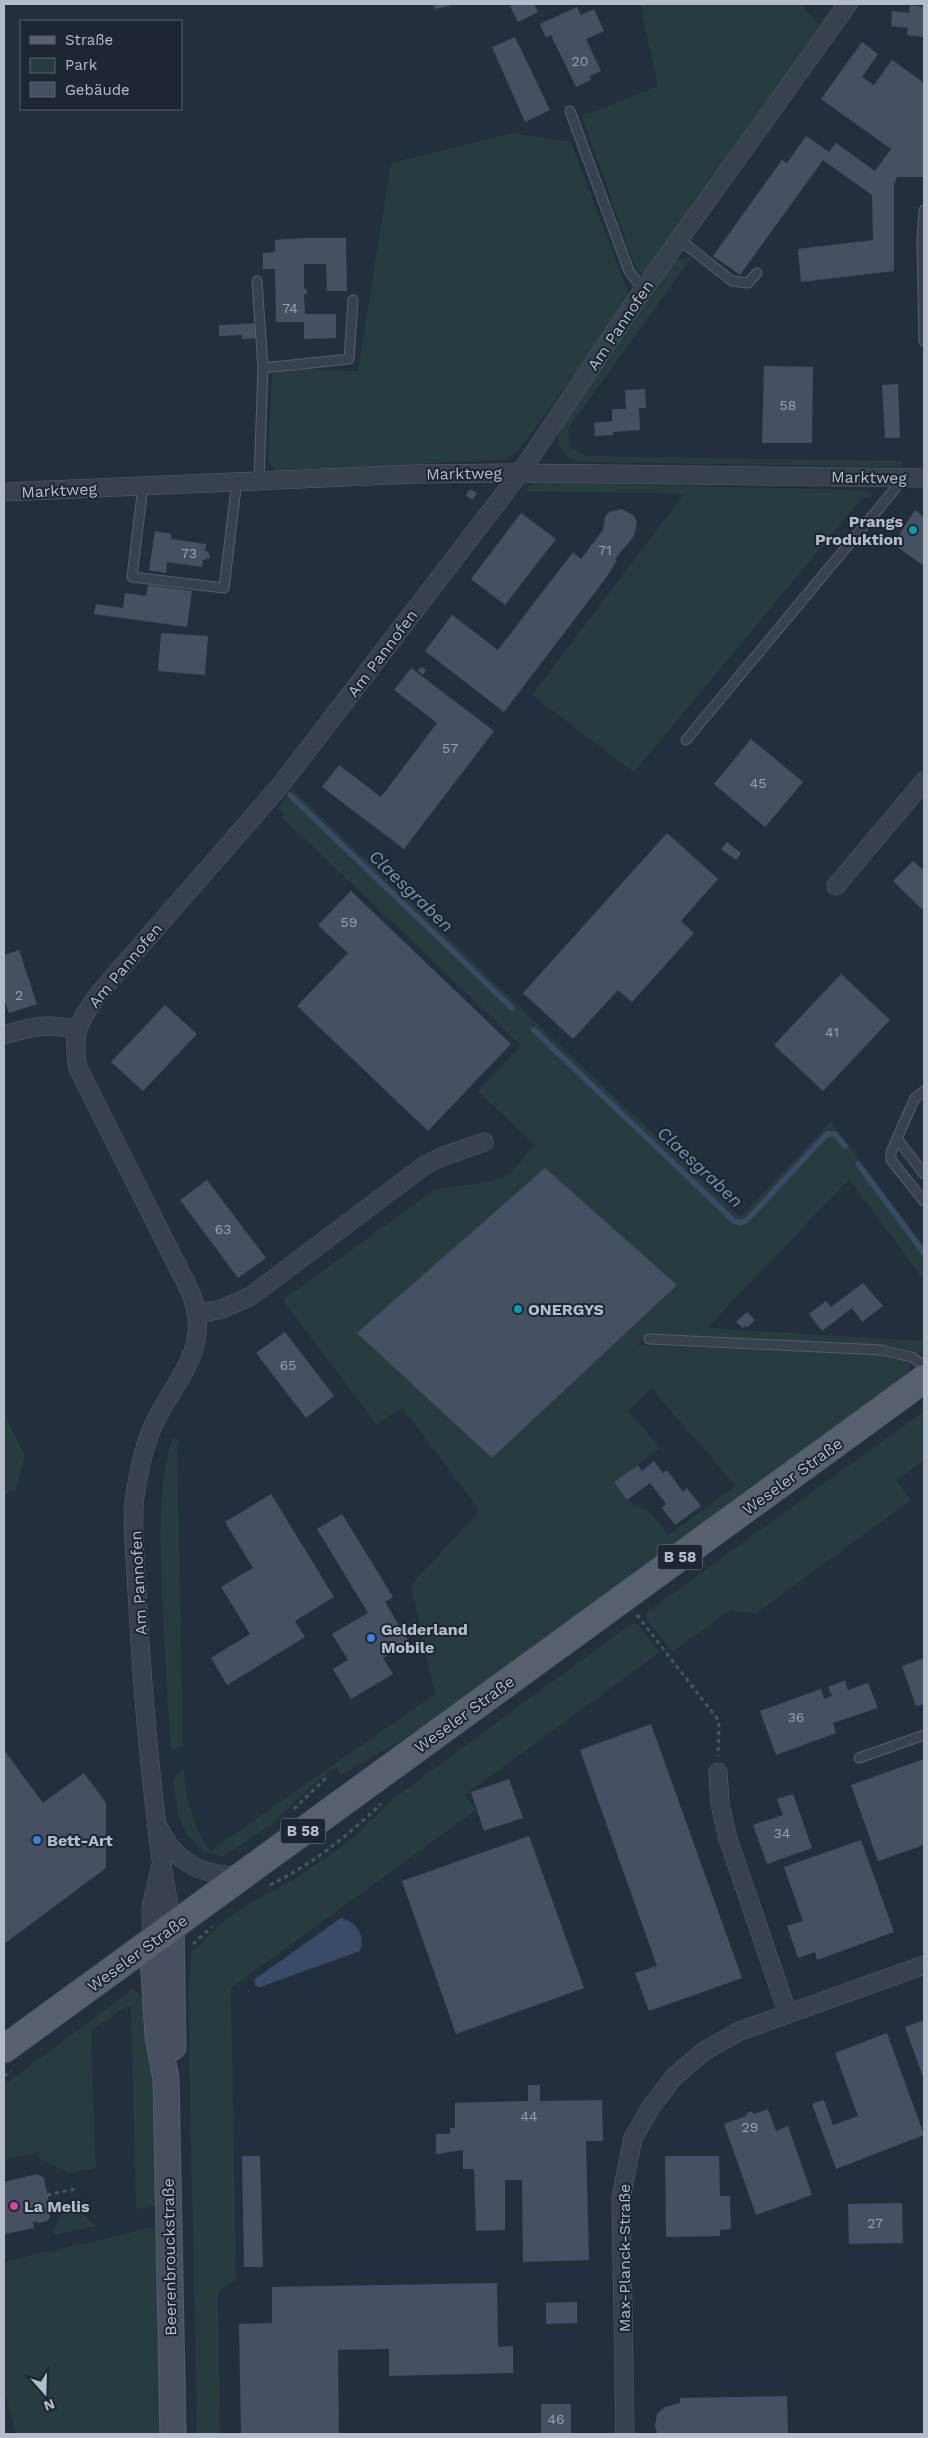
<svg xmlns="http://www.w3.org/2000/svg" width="928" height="2438" font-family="'Work Sans',sans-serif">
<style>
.green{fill:#263c3f;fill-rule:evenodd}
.water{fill:#394c67}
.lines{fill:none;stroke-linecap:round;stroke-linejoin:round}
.stream{stroke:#394c67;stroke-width:5.5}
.building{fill:#455162}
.service-casing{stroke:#565f6c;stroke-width:11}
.minor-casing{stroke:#565f6c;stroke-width:19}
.secondary-casing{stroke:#565f6c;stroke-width:27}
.primary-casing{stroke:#414a57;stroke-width:29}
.path{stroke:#44595c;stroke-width:3;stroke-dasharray:4 4;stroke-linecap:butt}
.service{stroke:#38414e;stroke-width:9}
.minor{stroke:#38414e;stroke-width:18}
.secondary{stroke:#465061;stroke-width:25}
.primary{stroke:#56606e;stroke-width:28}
.culture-dot{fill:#0f9aa8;stroke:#1d2633;stroke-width:2}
.shop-dot{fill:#3f7fe0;stroke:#1d2633;stroke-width:2}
.hotel-dot{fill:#d1479c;stroke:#1d2633;stroke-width:2}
.labels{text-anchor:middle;stroke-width:4;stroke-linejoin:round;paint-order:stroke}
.number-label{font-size:14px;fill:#98a1af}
.shield{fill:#1d2633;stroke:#878f9c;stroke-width:1}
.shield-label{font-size:15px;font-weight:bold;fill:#b4bcc9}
.street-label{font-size:16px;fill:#b4bcc9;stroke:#1d2633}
.poi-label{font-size:16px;font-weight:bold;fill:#b4bcc9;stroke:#1d2633;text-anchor:start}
.water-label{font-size:18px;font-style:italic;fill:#7c92b1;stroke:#1d2633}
</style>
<rect width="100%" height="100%" fill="#242f3e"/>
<path class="green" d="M642 4H803L804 9 819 24 834 4H840L643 274 637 270 634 264 582 116 658 86 643 18Z
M512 133 571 142 629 295 628 301 519 450 504 460 277 470 268 462 272 372 276 368 358 371 391 163Z
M691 258 568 429 569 447 585 456 902 461 901 467 579 462C561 455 554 441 559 423L676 259Z
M554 483 864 490 870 495 869 498 863 497 634 772 532 695 684 494 522 491 534 484Z
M293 790 740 1217 831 1122 924 1246V1280L849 1179 707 1328 924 1341V1354L890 1345 647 1334 638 1345 889 1355 907 1361 910 1366 908 1377 423 1728 341 1775 336 1767 314 1784 270 1825 224 1856 204 1852 186 1833 178 1815 173 1779 184 1768C185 1798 193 1826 210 1851L435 1694 411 1585 480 1511 402 1407 377 1425 283 1300 431 1192C455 1181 486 1189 508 1174 518 1167 526 1154 535 1145L478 1091 521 1045 282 817 285 814 278 808ZM651 1388 736 1486 668 1535 652 1514 627 1500 614 1482 660 1448 628 1411Z
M924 1411V1460L896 1481 911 1500 755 1614 731 1610 672 1652 647 1620 646 1613Z
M4 1414 25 1456 16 1489 4 1495Z
M172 1438 179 1441 177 1447 183 1745 171 1751C167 1700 165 1649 162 1598 160 1542 157 1493 172 1438Z
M632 1623 639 1626 660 1652 465 1795 476 1810 231 1988 236 2281 220 2290 218 2297 220 2434H197L188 1998 191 1953 218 1926 245 1906 293 1880 347 1843 393 1799Z
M133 1989C144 1997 148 2005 151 2017L159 2202 154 2206 136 2209 131 2007H125L91 2031 96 2168 68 2173 40 2159 38 2152 4 2160V2085Z
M75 2208 96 2226 54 2235C54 2222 61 2210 75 2208Z
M160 2226 164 2434H16L4 2389V2262Z"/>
<path class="water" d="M341 1918C357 1922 365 1935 360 1951L260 1987 255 1986V1979Z"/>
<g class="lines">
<path class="stream" d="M290 795 512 1008
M534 1030 734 1221 741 1223 747 1220 827 1134H835L845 1146
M858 1164 924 1253"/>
</g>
<path class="building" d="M434 4H452L453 5 435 9Z
M515 4H534L538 12 518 22 510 6Z
M910 5 924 7V37L907 35 908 28 891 26 892 11 909 13Z
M577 7 581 15 594 9 604 31 586 39 601 71 590 76 591 80 576 87 551 35 546 38 540 24Z
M515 37 550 110 525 122 492 47Z
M862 42 878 54 862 77 874 85 892 60 924 83V177H897L894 185V271L801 282 798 249 873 240 872 195 823 160 740 275 713 256 782 160 787 163 806 136 829 152 836 143 875 171 891 149 821 99Z
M304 238H346L347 291H327L326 264H304V289H307V294H304L305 314H336V338L304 339V322H276L275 269H263V253L275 252V240Z
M259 323V338L242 339V335L219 336V325Z
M764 366 813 367 812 443H762Z
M898 384 900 438H885L882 385Z
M645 389 646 408H639L640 430 613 432V435L595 436 594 423 612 421V409H626L625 390Z
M470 489 477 493 472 500 466 495Z
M622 509 633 515 637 522 634 536 615 559 617 560 606 578 504 712 425 651 452 615 498 650 573 552 581 559 603 530 605 517 609 512Z
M915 510 924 517V566L893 544Z
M521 513 556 539 505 605 471 579Z
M155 531 171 534V539L206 544 205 551H208L210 558 203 560 202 567 167 562 166 573 149 570Z
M148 585 192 591 187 627 94 614 96 604 123 608 125 593 146 596Z
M161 633 208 636 205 675 158 671Z
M421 667 426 670 423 675 418 671Z
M411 668 494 731 404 849 322 787 339 765 381 797 437 723 394 690Z
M751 739 803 782 765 827 714 784Z
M667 833 718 879 681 921 694 933 632 1002 618 990 573 1039 523 993Z
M727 842 741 853 736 860 721 849Z
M913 861 924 871V911L893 881Z
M351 891 511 1044 428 1131 297 1006 348 953 318 925Z
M19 950 37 1004 9 1013 4 999V955Z
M841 974 890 1020 823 1091 774 1045Z
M165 1005 197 1034 143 1091 111 1062Z
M545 1168 677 1285 492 1458 357 1333Z
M207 1180 266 1258 238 1278 180 1200Z
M863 1283 883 1306 862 1322 852 1308 822 1331 809 1314 826 1301 831 1307Z
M747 1312 755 1320 748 1327 746 1326 743 1328 736 1322Z
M285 1332 334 1396 306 1418 256 1353Z
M654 1461 663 1473 667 1470 683 1492 687 1488 701 1506 675 1525 662 1508 666 1504 650 1483 627 1500 614 1482 638 1465 642 1471Z
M271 1494 334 1597 295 1621 305 1637 227 1685 211 1658 250 1634 221 1587 253 1568 225 1522Z
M342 1514 393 1597 385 1602 409 1642 383 1658 393 1674 351 1699 333 1669 348 1660 332 1634 368 1613 317 1529Z
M924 1658V1704L916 1706 902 1666Z
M845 1680 848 1690 868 1683 878 1708 833 1723 836 1733 776 1755 760 1711 821 1689 824 1699 832 1696 828 1687Z
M651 1724 742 1978 649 2011 635 1973 657 1966 580 1750Z
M4 1750 43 1803 84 1773 106 1803V1868L4 1944Z
M924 1759V1845L878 1861 851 1785Z
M509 1779 523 1818 484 1831 471 1792Z
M793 1794 812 1848 767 1864 753 1825 783 1815 777 1799Z
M529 1836 584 1988 456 2034 402 1881Z
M861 1840 894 1932 817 1960 815 1952 798 1958 787 1926 803 1921 784 1867Z
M924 2020V2080L905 2027Z
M887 2033 924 2135 836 2169 812 2104 824 2100 833 2125 858 2116 835 2053Z
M528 2085H540V2101L602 2100 603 2141H586L589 2260 523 2262 522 2180H505V2230L476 2231 474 2169H463V2150L436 2154V2134H450V2128H455V2103L528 2101Z
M768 2109 776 2131 788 2126 812 2195 756 2215 724 2124 746 2116 747 2113 751 2111 754 2114Z
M242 2156H260L263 2267H244Z
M665 2156H719L720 2196H730L731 2229 720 2230V2236L666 2237Z
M37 2174 44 2178 51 2212 49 2213 50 2217 47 2221 39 2223 33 2221 34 2228 5 2234 4 2182Z
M902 2203 903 2243 849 2244 848 2204Z
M497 2283 498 2347 513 2346V2373L389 2376V2349L338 2350 339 2434H241L239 2324 272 2323V2287Z
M577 2302V2323L546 2324V2303Z
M787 2396 788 2434H657L655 2425 657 2414 665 2407 680 2403V2398Z
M541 2404H571V2434H541Z"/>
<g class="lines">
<defs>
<path id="service" d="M570 111 629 271 643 290
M924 210 922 242 924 341
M680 240 732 281 748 283 757 273
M257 281 263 368
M259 479 263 368 349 359 353 300
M143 486 132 577 224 588 237 480
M686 740 904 478
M924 1091 915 1098 891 1152V1160L924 1201
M898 1140 924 1174
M649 1339 882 1350 912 1357 924 1366
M859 1758 924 1735"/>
<path id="minor" d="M4 492 413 474 520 473 924 478
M836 886 924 781
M4 1035C30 1027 49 1022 76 1030
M198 1314 222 1309 251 1296 425 1165 444 1156 484 1142
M718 1772 720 1804 728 1839 788 2014
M159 1828C178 1866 200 1873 240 1877
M171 1928C169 1897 161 1867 158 1835 148 1754 141 1672 137 1590 136 1560 131 1526 135 1495 139 1471 143 1449 153 1426 175 1378 214 1348 190 1291L78 1068C71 1033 80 1018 101 991L280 786 520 473 643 290 848 4
M152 1942 151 1908 161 1865
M625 2434 621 2198 633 2138 651 2107 674 2077 704 2051 740 2031 924 1965"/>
<path id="secondary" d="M171 1928 173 2047
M152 1942 158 2036 166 2079 173 2434"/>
<path id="primary" d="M4 2049 924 1379"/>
</defs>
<use href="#service" class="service-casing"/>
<use href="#minor" class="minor-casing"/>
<use href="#secondary" class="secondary-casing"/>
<use href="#primary" class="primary-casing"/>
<path class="path" d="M637 1615 719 1721 718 1756
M294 1809 326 1778
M270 1885C314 1863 345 1838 381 1804
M193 1944 212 1927
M4 2076 11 2071
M47 2195 75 2189"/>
<use href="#service" class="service"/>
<use href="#minor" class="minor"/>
<use href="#secondary" class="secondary"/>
<use href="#primary" class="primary"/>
</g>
<g class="culture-dot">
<circle cx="913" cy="530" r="5"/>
<circle cx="518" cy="1309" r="5"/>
</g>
<g class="shop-dot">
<circle cx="371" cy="1638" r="5"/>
<circle cx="37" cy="1840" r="5"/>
</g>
<circle class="hotel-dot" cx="14" cy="2206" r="5"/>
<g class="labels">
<g class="number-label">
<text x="580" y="66">20</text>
<text x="290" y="313">74</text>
<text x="788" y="410">58</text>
<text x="605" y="555">71</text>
<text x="189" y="558">73</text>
<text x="450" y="753">57</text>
<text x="758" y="788">45</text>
<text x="349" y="927">59</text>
<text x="19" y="1000">2</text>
<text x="832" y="1037">41</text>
<text x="223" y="1234">63</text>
<text x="288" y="1370">65</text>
<text x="796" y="1722">36</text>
<text x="782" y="1838">34</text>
<text x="529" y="2121">44</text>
<text x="750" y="2132">29</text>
<text x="875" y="2228">27</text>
<text x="556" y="2424">46</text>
</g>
<g class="shield">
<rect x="657.5" y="1544.5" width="45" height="25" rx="4"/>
<rect x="280.5" y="1818.5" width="45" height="25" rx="4"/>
</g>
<g class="shield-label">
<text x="680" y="1562">B 58</text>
<text x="303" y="1836">B 58</text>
</g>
<g class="street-label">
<text transform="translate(620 325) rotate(-56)" y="6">Am Pannofen</text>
<text transform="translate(464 473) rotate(-1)" y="6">Marktweg</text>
<text transform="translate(869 477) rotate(1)" y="6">Marktweg</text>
<text transform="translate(59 490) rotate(-3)" y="6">Marktweg</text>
<text transform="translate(382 653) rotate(-53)" y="6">Am Pannofen</text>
<text transform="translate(125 965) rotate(-50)" y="6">Am Pannofen</text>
<text transform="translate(792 1476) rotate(-36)" y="6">Weseler Straße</text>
<text transform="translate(138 1583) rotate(-93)" y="6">Am Pannofen</text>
<text transform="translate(464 1714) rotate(-36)" y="6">Weseler Straße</text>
<text transform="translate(137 1953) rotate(-36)" y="6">Weseler Straße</text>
<text transform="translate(169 2257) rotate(-91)" y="6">Beerenbrouckstraße</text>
<text transform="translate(624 2258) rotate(-90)" y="6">Max-Planck-Straße</text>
</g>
<g class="poi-label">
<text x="903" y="527" text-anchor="end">Prangs<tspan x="903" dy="18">Produktion</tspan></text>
<text x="528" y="1315">ONERGYS</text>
<text x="381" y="1635">Gelderland<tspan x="381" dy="18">Mobile</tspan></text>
<text x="47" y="1846">Bett-Art</text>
<text x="24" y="2212">La Melis</text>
</g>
<g class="water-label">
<text transform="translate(411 891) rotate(44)" y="6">Claesgraben</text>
<text transform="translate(700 1167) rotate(43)" y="6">Claesgraben</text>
</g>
</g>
<rect width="928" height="2438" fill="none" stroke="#b4bcc9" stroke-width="10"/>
<rect x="20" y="20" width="162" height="90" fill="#1d2633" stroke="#59626f"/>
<rect x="30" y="36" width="25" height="8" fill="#56606e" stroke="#59626f"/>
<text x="65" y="45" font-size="15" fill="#b4bcc9">Straße</text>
<rect x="30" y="58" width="25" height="15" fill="#263c3f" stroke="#59626f"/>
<text x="65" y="70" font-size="15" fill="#b4bcc9">Park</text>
<rect x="30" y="82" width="25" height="15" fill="#455162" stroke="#59626f"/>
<text x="65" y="95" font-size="15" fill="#b4bcc9">Gebäude</text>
<g transform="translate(45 2393) rotate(160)" stroke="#1d2633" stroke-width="4" paint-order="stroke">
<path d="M0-4L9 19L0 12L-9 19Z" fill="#b4bcc9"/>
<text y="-8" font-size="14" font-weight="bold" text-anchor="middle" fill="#b4bcc9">N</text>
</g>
</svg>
